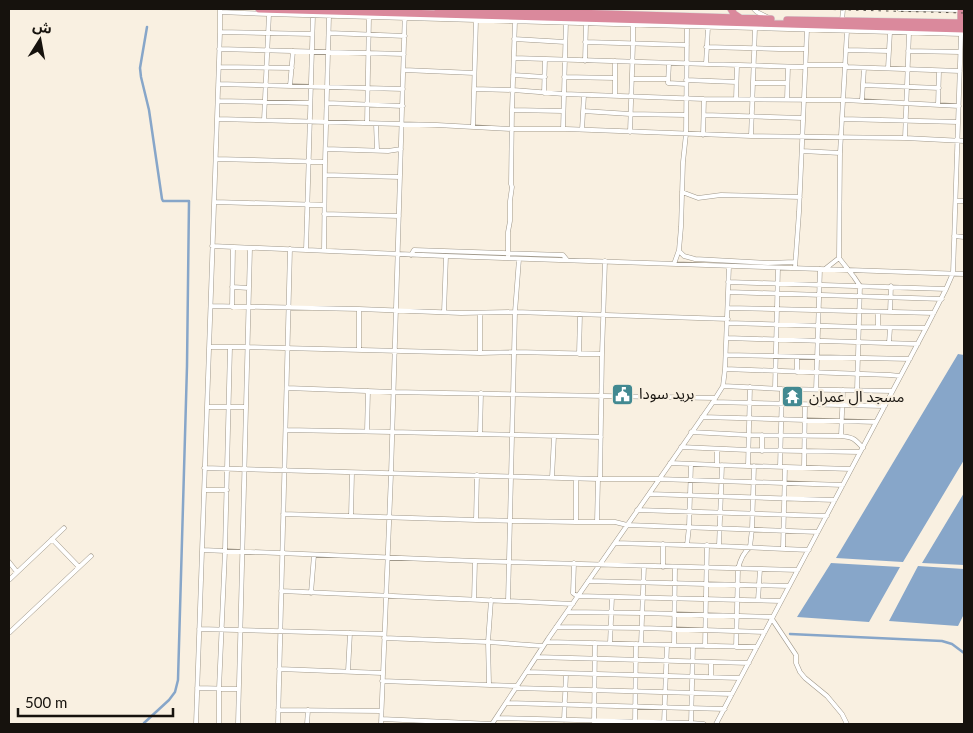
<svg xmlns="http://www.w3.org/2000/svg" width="973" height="733" font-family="Lato,'Noto Sans Arabic',sans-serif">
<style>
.water{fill:#87a6c9}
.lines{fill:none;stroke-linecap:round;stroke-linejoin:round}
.canal{stroke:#87a6c9;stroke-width:2.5}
.minor-casing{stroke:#9f9789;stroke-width:5}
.highway-casing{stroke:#d5d4d3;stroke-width:8}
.minor{stroke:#fff;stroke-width:4}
.highway{stroke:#da899c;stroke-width:7}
.rail{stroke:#565149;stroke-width:1;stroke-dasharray:2.5 5;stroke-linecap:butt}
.labels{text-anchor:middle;stroke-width:4.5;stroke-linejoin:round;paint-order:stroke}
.poi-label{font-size:15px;fill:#16120d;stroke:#f9f0e1;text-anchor:start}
</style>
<rect width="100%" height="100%" fill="#f9f0e1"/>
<path class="water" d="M958 354 964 355V460L903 562 836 558Z
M964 493V565L922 563Z
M831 563 900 567 869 622 797 617Z
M918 566 964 569V614L958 626 889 621Z"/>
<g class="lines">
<path class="canal" d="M790 634 942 641 952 644 964 653
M144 723 169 700 175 692 178 680 187 366 189 201H163L162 199 149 110 141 77 140 68 147 27"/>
<defs>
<path id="minor" d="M754 9 757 12 767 17
M899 9 962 10
M220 12 269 14 961 34
M842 21 843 9
M847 31 840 153 839 258 854 277 860 286 857 390
M220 32 312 34
M329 33 405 36
M514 39 565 42
M585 42 687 45
M706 47 779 49H806
M219 49 404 54
M847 50 889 51
M908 51 960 52
M514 58 805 67
M585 61 586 24
M669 63 668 83 686 84
M706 64 708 27
M806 65H846
M219 67 292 68
M846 67 960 71
M888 68 890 32
M404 70 474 73
M513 75 545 77
M564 77 615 78
M632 79H668
M686 80 736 82
M753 83H787
M218 84 403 89
M863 85 939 88
M290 86 293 51
M474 89 513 90 564 94 704 99 844 100 959 106
M544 93 545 59
M615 95V61
M736 99 737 65
M787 99 788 67
M862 100 864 68
M218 101 310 103
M327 103 403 106
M938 105 939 71
M512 110 563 111
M583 111 630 114 686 115
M704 115 803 118
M217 119 437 125 512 129H566L751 136 905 138 964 141
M843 119 958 122
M264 120 269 14
M367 123 369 17
M376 124 377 150
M473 127 476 20
M563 129 566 21
M582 130 584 95
M630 132 633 44V25
M703 135 704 99
M751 136 755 28
M905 138 909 33
M326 149 388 151 401 149
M802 151 840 153
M216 159 325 162
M325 175 400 177
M682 192 698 198 721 195 800 197
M956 201H964
M215 202 324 205
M324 214 399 216
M954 236 964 237
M212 246 446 256 964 274
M306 250 313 15
M324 251 325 162 329 16
M679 251 684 256 695 259 768 263 795 262
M411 255 414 250 563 255 567 260
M508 258V232L510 221V201L512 187 511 184 512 110 515 21
M674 264 679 250 681 227 683 162 686 134 687 26
M795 268 799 212 807 30
M825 269 839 258
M728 282 946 289
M232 287 249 288
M728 292 942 299
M211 306 359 309 461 313 515 312 728 319
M232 307 233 247
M728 308 934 313
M444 312 446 256
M890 312 891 286
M728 323 859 327 926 328
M878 327V312
M727 338 918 344
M889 343 890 328
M209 347H247L480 353 515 352 602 354
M359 349V309
M480 353V313
M579 354 580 314
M726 355 910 359
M725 369 890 375 900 376
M797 372V357
M723 386 782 389 892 391
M287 388 393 392 715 398
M775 388 778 268
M816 390 820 269
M713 402 885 406
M208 407H246
M702 417 876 422
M286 430 392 432 601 437
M367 431 368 391
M691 432 748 435 841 436C853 437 855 439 863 448
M480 434 481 393
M762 435V451
M841 436 843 390
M681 447 748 450 860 452
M670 463 717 465 851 469
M717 465V449
M748 466 750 387
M780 467 782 389
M804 467 805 405
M204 468 598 479H658L843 485
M552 478 554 436
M600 479 602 354 605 261
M204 490H227
M649 494 835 500
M637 510 827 516
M283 514 476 520 576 522H615L627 525 818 532
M351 516 352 473
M476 520 477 475
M576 522V479
M597 522 598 479
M52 539 79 567
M615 543 719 546 809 550
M687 545 689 527 691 464
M719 546 722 465
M783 549 785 467
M202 550 475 561 798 570
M9 562 17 572
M574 563 573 593 577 596 781 601
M663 567V544
M9 580 64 528
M588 581 789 586
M281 591 573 604
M311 593 314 555
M474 600 475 561
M758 600 760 569
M508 601 515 312 519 259
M567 612 642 613 773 617
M772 619 796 655V663L800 672 805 678 827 696 842 714 847 724
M556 627 642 628 765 632
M199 629 384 634
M9 633 91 556
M384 638 488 642 543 646
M547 642 757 647
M610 643 612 597
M641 644 644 566
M674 645 675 567
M705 646 707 545
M736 647 738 569C740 560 743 553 750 547L752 529 754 466
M536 657 749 663
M279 669 382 673
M348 671 350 633
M526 672 740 678
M711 677V662
M382 681 518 686
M489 684 488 642 491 600
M197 688 238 689
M516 688 732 694
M506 703 725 709
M278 710 381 711
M497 718 691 723 704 724
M381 719 492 724
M564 720 566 674
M664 723 667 645
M691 723 693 646
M196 724 220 32V9
M219 724V689L225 551 230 347
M238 724 250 248
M278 724 290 249
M307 724 308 710
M381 724 391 474 405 9
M492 724 548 639 713 402 723 386 725 369 729 266
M594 724 595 643
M635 724 636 644
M716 724 926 328 946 289 953 273 961 34 960 29"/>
<path id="highway" d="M259 9 964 29
M438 9 771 19
M731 9 734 14 740 18
M787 20 964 23
M961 26V9"/>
</defs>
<use href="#minor" class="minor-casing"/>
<use href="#highway" class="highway-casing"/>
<use href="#minor" class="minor"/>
<use href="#highway" class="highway"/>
<path class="rail" d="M811 9 964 13"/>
</g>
<defs>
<symbol id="civic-square" viewBox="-11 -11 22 22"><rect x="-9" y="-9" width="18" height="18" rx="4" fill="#428991" stroke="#f9f0e1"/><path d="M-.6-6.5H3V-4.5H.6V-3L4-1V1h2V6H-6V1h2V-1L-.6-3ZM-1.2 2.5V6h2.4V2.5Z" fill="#fff"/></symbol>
<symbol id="temple-square" viewBox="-11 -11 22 22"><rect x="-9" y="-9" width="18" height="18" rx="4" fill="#428991" stroke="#f9f0e1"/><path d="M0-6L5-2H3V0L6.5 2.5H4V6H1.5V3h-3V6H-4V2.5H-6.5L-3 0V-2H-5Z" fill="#fff"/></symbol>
</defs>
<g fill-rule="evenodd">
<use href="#civic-square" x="610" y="382" width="25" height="25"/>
<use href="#temple-square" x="780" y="384" width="25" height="25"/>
</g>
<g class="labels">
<g class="poi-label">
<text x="639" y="399">بريد سودا</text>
<text x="809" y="402">مسجد ال عمران</text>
</g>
</g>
<rect width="973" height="733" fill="none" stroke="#16120d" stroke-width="20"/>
<g transform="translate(40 40) rotate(11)" stroke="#f9f0e1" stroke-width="4" paint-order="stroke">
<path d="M0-4L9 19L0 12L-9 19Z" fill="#16120d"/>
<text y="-8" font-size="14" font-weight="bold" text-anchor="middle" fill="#16120d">ش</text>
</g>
<path d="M18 708v8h155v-8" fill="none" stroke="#16120d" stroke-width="2.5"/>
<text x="25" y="708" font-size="15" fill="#16120d" stroke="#f9f0e1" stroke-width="4" paint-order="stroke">500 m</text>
</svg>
